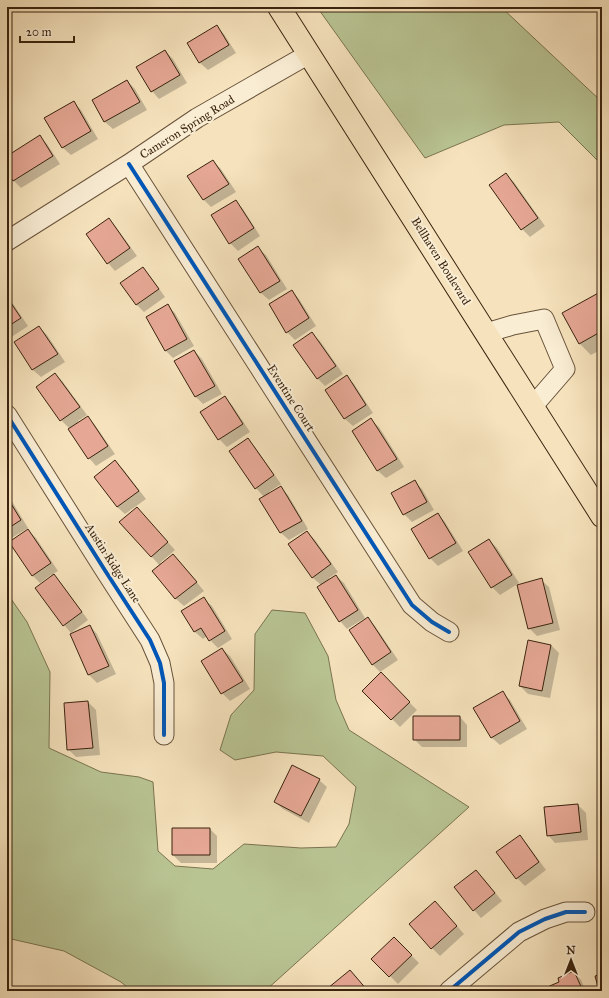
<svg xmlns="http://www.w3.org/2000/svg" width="609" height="998" font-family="'IM FELL Great Primer',serif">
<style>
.green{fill:#b9c493;stroke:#7a7450}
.shadow{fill:#0003}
.building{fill:#e6a895;stroke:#3a230e}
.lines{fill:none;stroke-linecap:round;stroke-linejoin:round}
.minor-casing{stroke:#69533a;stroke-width:21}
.major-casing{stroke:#3a230e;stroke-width:24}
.minor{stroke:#f9edd4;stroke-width:19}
.major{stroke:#f6e3bd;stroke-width:22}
.cycleway-casing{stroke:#f9edd4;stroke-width:6}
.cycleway{stroke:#0057b8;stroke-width:4}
.labels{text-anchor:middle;stroke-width:4;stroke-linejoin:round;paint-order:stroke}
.street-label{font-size:12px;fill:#3a230e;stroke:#f9edd4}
</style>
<rect width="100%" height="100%" fill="#f6e3bd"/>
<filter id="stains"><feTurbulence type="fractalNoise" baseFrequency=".005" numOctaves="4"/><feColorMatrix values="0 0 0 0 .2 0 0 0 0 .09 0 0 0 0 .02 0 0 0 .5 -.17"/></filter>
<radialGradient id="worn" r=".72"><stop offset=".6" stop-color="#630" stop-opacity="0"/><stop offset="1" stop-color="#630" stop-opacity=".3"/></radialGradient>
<path class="green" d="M317 7H501L602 102V165L559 122 504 125 425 158Z
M7 593 27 622 50 672 49 748 101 772 139 777 153 782 158 851 175 866 213 869 244 844 301 848 336 847 349 824 356 787 323 756 276 752 235 760 220 750 231 715 254 690 255 634 272 610 305 613 328 656 336 700 349 730 469 807 265 991H132L121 982 64 951 7 938Z"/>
<path class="shadow" d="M216 26 224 34 236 53 208 70 200 63 188 44Z
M165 51 173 59 187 83 159 99 152 91Z
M127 81 135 89 147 110 113 129 105 122 93 100Z
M73 102 81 110 98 139 71 155 63 148 46 118Z
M40 137 47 144 60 164 21 188 13 180 7 170V157Z
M213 161 221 169 236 192 211 207 204 200 189 176Z
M506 175 514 182 545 226 530 237 522 229 491 186Z
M235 201 243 209 260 236 238 251 230 243Z
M109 219 116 227 137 256 115 271 108 263Z
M258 248 266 255 287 289 269 300 261 293 240 259Z
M143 268 150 276 165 297 144 312 137 305 122 283Z
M292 291 299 299 316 326 295 340 287 332Z
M602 292V349L591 355 580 344 563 314Z
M7 295 28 326 10 338 7 335Z
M168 306 175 313 194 346 173 358 166 351Z
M39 327 47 335 65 362 41 377 33 370 15 342Z
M312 334 320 341 343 374 325 386 317 378Z
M194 351 202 359 222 394 203 404 196 397 175 361Z
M55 374 63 382 87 415 78 421 79 423 88 417 95 425 115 454 96 466 89 458 70 429 61 420Z
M347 377 354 384 373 413 353 426 345 419 327 390Z
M224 397 232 405 250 432 227 447 219 439Z
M371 420 379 427 404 467 386 478 378 471 353 431Z
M248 440 255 447 281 484 269 492 270 494 280 487 288 495 308 529 289 540 281 533 261 499 264 497 256 488 230 452Z
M115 462 123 469 146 499 125 514 117 507Z
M415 482 422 489 434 510 412 522 404 514 392 494Z
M7 493 28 528 10 539 7 537Z
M137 508 175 550 160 563 162 564 173 555 181 563 204 591 184 606 176 599 153 571 160 566 121 522Z
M438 514 445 522 463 551 438 566 430 558Z
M28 530 36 538 58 571 53 574 61 583 88 620 71 633 64 625 52 577 51 575 40 583 32 575Z
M307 532 315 540 338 572 329 578 330 580 336 576 344 583 365 618 347 629 340 621 321 585 312 577Z
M489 540 497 548 519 583 500 595 492 587 470 553Z
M541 580 549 587 560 630 537 636 529 628Z
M204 599 212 606 232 639 218 648 210 640 207 636 203 639 195 632 183 612Z
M368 619 375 626 398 660 380 672 372 664Z
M90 626 97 634 116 674 97 683 89 675 71 634Z
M551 645 559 653 550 698 528 694 520 686Z
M222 649 230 656 250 689 230 701 222 693Z
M381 674 417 710 400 727 364 691Z
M502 693 510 700 527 729 500 745 492 738 475 709Z
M88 702 96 710 100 755 76 757 68 749Z
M460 717 467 725V747H422L414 739Z
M319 780 327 787 309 823 283 809 275 802Z
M578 805 586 813 588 840 555 843 548 835Z
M210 829 217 836V863H181L173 855Z
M602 830V842L598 838Z
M520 837 527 844 546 870 525 886 517 878Z
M476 871 484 879 502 901 481 918 474 910Z
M443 910 464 934 440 956 432 948Z
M394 938 419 963 398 984 373 959Z
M574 972 581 980 586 991H548Z"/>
<path class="building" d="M217 25 229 45 199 63 187 43Z
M165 50 180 75 151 92 136 67Z
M127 80 140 102 104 122 92 100Z
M74 101 91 131 62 148 44 118Z
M40 135 53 156 13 181 7 172V156Z
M213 160 229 184 203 200 187 176Z
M506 173 538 218 521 230 489 185Z
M236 200 254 228 229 244 211 215Z
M109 218 130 248 107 264 86 234Z
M258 246 280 281 260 293 238 259Z
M143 267 159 289 136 305 120 283Z
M292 290 309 318 286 333 269 304Z
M602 291V331L579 344 562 313Z
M7 297 21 318 7 327Z
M168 304 187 339 165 351 146 317Z
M39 326 58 354 32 370 14 342Z
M312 332 336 366 317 379 293 345Z
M194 350 215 386 195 397 174 361Z
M55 373 80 407 60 421 36 387Z
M347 375 366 405 344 419 325 390Z
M225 396 243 424 218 440 200 412Z
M88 416 108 446 88 459 68 429Z
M371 418 397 459 377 471 352 431Z
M248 438 274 475 255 489 229 451Z
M115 460 139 491 117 507 94 477Z
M415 480 427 502 403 515 391 493Z
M281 486 302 521 280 533 259 499Z
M7 497 21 520 7 529Z
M137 507 168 542 151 557 119 522Z
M438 513 456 543 429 559 411 529Z
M28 529 51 563 32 576 9 542Z
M307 531 331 564 312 578 288 544Z
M489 539 512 575 491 588 468 552Z
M173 554 197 582 175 599 152 571Z
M54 574 82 612 63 626 35 588Z
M336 575 358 610 339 622 317 587Z
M542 578 553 623 528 629 517 585Z
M204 597 225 631 209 641 201 628 194 632 181 611Z
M368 617 391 652 372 665 349 630Z
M90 625 109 666 88 675 70 634Z
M528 640 551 645 542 691 519 686Z
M222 648 243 681 221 694 201 661Z
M381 672 410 702 391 720 362 691Z
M503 691 520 721 491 738 473 708Z
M88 701 93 748 67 750 64 703Z
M413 716H460V740H413Z
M292 765 320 779 301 816 274 802Z
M578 804 581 832 547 836 544 807Z
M172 828H210V855H172Z
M520 835 539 862 516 879 496 852Z
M476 870 495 893 473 911 454 887Z
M435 901 457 926 431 949 409 924Z
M394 937 412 955 389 977 371 959Z
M350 970 368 991H330L328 988Z
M574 971 583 991H547L545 988 559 982 558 978Z
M602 974V991H599L595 976Z"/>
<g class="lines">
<defs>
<path id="minor" d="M129 164 412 605 432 622 449 632
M7 241 129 164 197 118 309 54
M486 333 513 325 544 319 565 369 533 406
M7 415 106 572 150 640 160 663 164 683V735
M449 991 519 932 545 919 566 912H585"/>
<path id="major" d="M279 7 602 516"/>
</defs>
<use href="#minor" class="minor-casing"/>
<use href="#major" class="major-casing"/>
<use href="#minor" class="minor"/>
<use href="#major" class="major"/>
<defs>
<path id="cycleway" d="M129 164 412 605 432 622 449 632
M7 415 106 572 150 640 160 663 164 683V735
M449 991 519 932 545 919 566 912H585"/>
</defs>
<use href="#cycleway" class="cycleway-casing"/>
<use href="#cycleway" class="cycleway"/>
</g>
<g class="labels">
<g class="street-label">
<text transform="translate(187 127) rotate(-32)" y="4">Cameron Spring Road</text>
<text transform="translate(441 261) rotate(58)" y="4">Bellhaven Boulevard</text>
<text transform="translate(291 398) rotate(57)" y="4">Eventine Court</text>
<text transform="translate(113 563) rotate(57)" y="4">Austin Ridge Lane</text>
</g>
</g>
<rect width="609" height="998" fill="none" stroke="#f6e3bd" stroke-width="24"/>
<rect x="8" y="8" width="593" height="982" fill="none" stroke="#3a230e" stroke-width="2"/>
<rect x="12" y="12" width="585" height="974" fill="none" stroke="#3a230e"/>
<g transform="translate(571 960)" stroke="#f9edd4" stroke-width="3" paint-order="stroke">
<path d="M0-3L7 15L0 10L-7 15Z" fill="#3a230e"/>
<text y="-6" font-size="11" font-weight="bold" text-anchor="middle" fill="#3a230e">N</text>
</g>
<path d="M20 36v6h54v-6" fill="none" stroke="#3a230e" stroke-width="2"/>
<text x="26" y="36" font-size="12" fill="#3a230e" stroke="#f9edd4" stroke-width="3" paint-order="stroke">20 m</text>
<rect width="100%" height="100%" filter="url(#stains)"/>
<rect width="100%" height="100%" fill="url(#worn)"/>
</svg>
